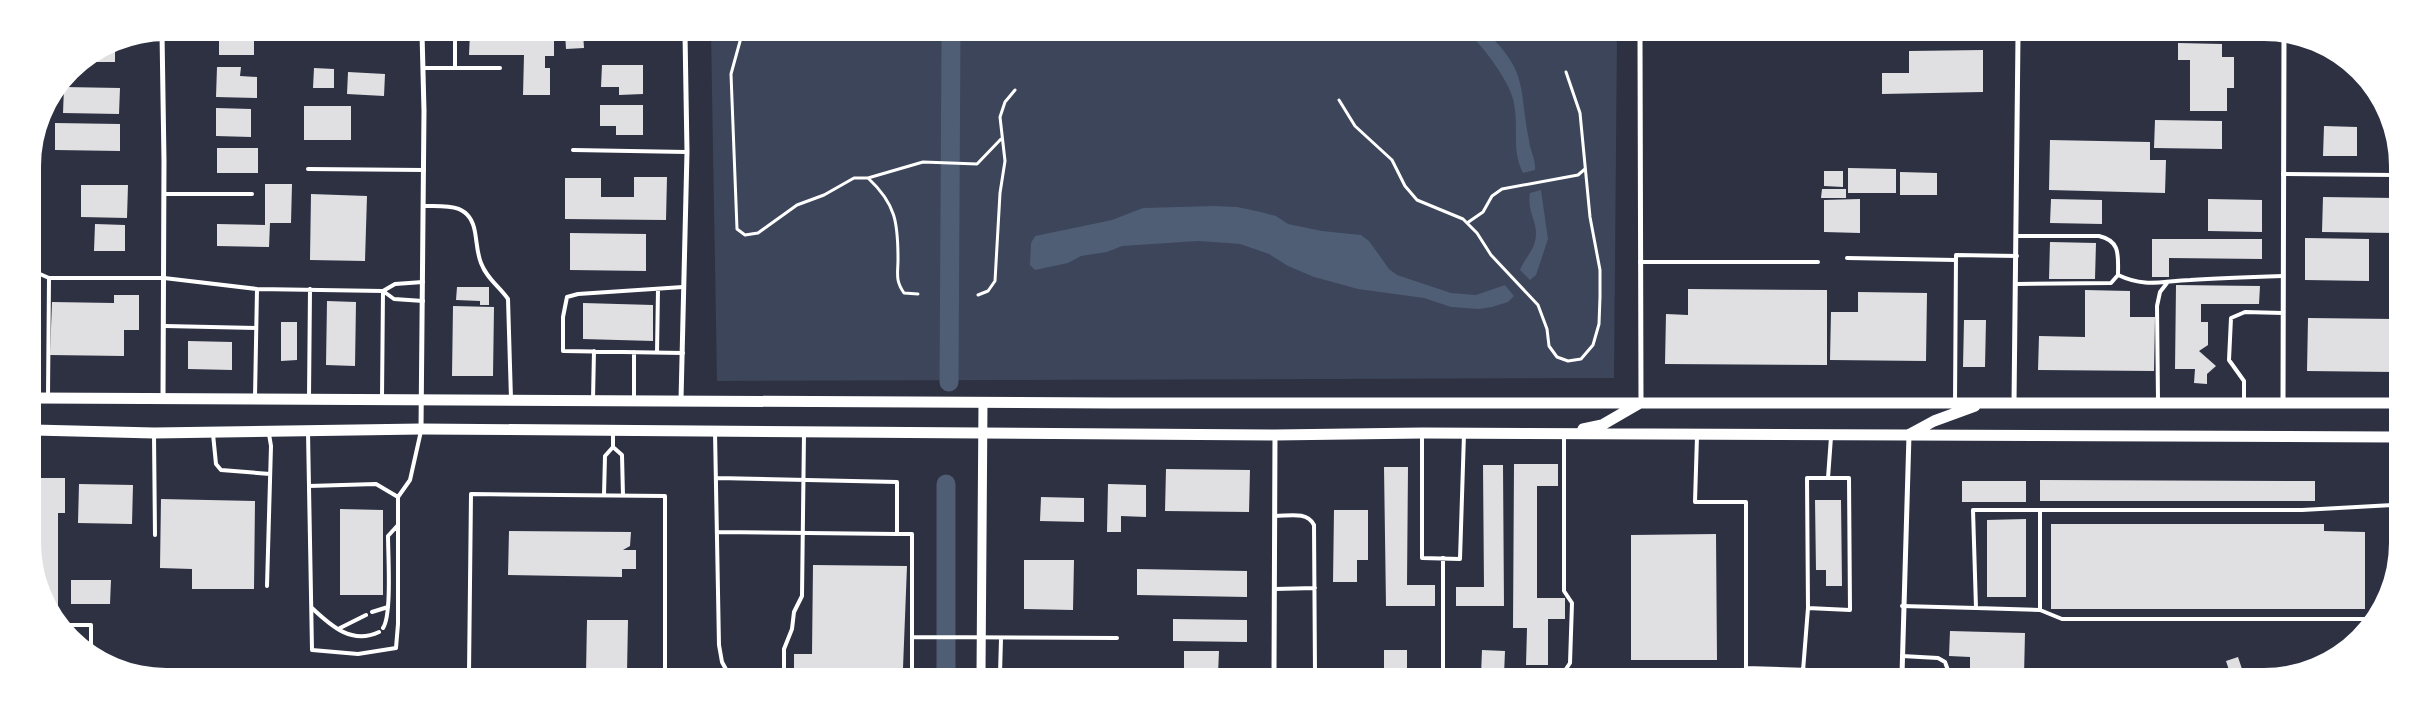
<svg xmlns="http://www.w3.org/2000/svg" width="2430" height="709" font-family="Cabin,sans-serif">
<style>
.green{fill:#3c4559}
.water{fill:#4f5d75}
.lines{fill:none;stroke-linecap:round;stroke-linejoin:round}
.canal{stroke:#4f5d75;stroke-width:19}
.building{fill:#e0e0e3}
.path{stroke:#fff;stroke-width:3}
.service{stroke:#fff;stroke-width:4}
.minor{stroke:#fff;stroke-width:5}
.tertiary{stroke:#fff;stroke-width:9}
.primary{stroke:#fff;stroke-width:11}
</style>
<rect width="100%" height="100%" fill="#2d3142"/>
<path class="green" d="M711 34 1617 36 1614 378 717 381Z"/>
<path class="water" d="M1471 35H1489C1529 73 1519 92 1529 140 1530 150 1536 160 1535 170L1523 173C1511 149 1519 130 1514 104 1511 83 1486 51 1471 35Z
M1541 190 1548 239 1536 275 1530 280 1520 270C1525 257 1536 250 1536 233 1536 219 1527 211 1530 193Z
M1214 206 1237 207 1261 212 1276 216 1288 224 1322 231 1361 235 1369 241 1389 269 1397 275 1451 293 1476 295 1505 285 1514 296 1508 302 1492 307 1479 309 1451 307 1424 298 1358 289 1314 277 1288 266 1269 254 1240 244 1228 243 1198 241 1122 246 1107 252 1081 256 1068 263 1035 270 1030 265 1031 243 1035 236 1112 220 1143 208Z"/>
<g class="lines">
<path class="canal" d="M949 382 951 34
M946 674V484"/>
</g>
<path class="building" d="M219 33H254V55H219Z
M470 33H554V56H545V68H550V95H523L524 55H469Z
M565 33H583L584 48 566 49Z
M2079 37H2119V40H2079Z
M115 43V62H86Z
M2178 43 2222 44V57H2234V88H2227V111H2190V60H2178Z
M1983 50V92L1882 94V73H1909V51Z
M602 65H643V94L619 95V87H601Z
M217 67H241L240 76 257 77V98L216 97Z
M314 68 334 69V88H313Z
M348 72 385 74 384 96 347 94Z
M64 87 120 88 119 114 63 113Z
M600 105H643V135H616V126H600Z
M304 106H351V140H304Z
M216 108 251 109V137L216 136Z
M2155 120 2222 121V149L2154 148Z
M55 123 120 124V151L55 150Z
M2324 126 2357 127V156H2323Z
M2050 140 2150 142V160H2166L2165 193 2049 190Z
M217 148H258V173H217Z
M1848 168 1896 169V193H1848Z
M1824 171H1843V187L1824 186Z
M1900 172 1937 173V195H1900Z
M634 177H667L666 220 565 219V178H601V197H634Z
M265 184H292L291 223H270L269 247 217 246V224L265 225Z
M81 185H128L127 218 81 217Z
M1822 189H1846V198H1821Z
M311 194 367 196 365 261 310 260Z
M2323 197 2395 198V233L2322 232Z
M1860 199V233L1824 232V200Z
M2051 199 2102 200V224L2050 223Z
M2208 199 2262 200V232L2208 231Z
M95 224 125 225V251H94Z
M570 233 646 234V271L570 270Z
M2305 238 2369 239V281L2305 280Z
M2152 239H2262V259L2169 258V277H2152Z
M2050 242 2096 243 2095 279H2049Z
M33 279H38L36 349H34Z
M2176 285 2260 286 2259 304H2201V322H2208V345L2199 351 2216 366 2207 374V384L2194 383 2195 369H2175Z
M457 287H489V305H480V301L456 300Z
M1688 289 1827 290V365L1665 364 1666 314 1688 315Z
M2085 290 2130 291V317H2155L2154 371 2038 370 2039 336 2085 337Z
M1858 292 1927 293 1926 361 1830 360 1831 312H1858Z
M114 295H139V330H124V356L50 355 52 302 114 303Z
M327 301 356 302 355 366 326 365Z
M583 303 653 305V341L583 339Z
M453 306 494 307 493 376H452Z
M2308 318 2394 319V372L2307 371Z
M1964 320H1986L1985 367H1963Z
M281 322H297V360L281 361Z
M188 341 232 342V370L188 369Z
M1514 464H1558V486H1537V598H1565V619H1548V665H1526L1527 628H1513Z
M1483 465H1503L1504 606H1456V587H1484Z
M1384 467H1408L1407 585H1435V606H1386Z
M1166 469 1250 470 1249 512 1165 511Z
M35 478H65V513H58V614L35 569Z
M2040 480 2315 481V501H2040Z
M1962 481H2026V502H1962Z
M79 484 133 485 132 524 78 523Z
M1108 484 1146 485V517L1121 516V532H1107Z
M1041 497 1084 498V522L1040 521Z
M161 499 255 501 254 589H192V569L160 568Z
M1815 500H1841L1842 586H1826V570H1816Z
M340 509 383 510V595H340Z
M1334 510H1368V560H1357V582H1333Z
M2026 519V597H1987V520Z
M2051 524H2324V531L2365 532V609H2051Z
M509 531 631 532 630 546 623 550H636V569H622V577L508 575Z
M1716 534 1717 660H1631V535Z
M1024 560H1074L1073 610 1024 609Z
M813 565 907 566 903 668H814V673H794V654H812Z
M1137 569 1247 571V597L1137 595Z
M71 580H111L110 604H71Z
M1173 619 1247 620V642L1173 641Z
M587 620H628L627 673H586Z
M1950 631 2025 633 2024 676H1970V657L1949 656Z
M1384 650H1407V675L1384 674Z
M1482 650 1505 651 1504 675H1481Z
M1184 651H1219L1218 674H1184Z
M2238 657 2244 675 2231 676 2226 661Z"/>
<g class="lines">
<path class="path" d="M742 34 731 74 737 229 745 235 758 233 797 205 824 195 854 178H868C896 204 898 223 898 259 898 274 895 280 904 293L918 294
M1339 100 1355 126 1392 160 1405 186 1417 200 1463 219 1477 233 1491 255 1538 305 1547 329 1549 346 1557 357 1568 361 1581 359 1593 345 1599 324 1600 297V270L1590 217 1580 113 1566 72
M868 178 923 162 977 164 1001 139
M1467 223 1483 212 1492 196 1502 189 1578 175 1585 169
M978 295 988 291 995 281 1000 193 1005 161 1000 117 1005 102 1015 90"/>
<path class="service" d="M423 68H500
M455 68V37
M573 150 687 152
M308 169 424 170
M2283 174 2395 175
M164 194H252
M424 206C447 206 470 203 475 232 477 243 477 253 481 263 487 279 499 286 508 299L511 399
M1847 258 1956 260
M1640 262H1818
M33 271 49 278H164L257 289 383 291 382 397
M2118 275C2146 288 2161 281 2190 280 2221 278 2252 277 2283 276
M423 282 395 284 383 291 394 299 423 301
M2016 284 2111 283 2118 275C2118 256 2121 241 2099 236H2017
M165 326 256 328
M657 353 658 289
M683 353 563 351V317L567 297 578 294 683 287
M48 396 49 278
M255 397 257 289
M309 397 310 289
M593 399 594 351
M634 400V352
M2158 401 2157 306 2160 292 2167 283
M1955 402 1956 255 2017 256
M2244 403V381L2229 360 2231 318 2245 312 2283 313
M308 432 312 650 358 654 396 648 398 624V497L410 480 421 431
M715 432 719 645 722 662 728 673
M213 434 216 464 221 470 270 474
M154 435 155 535
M1422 435V558L1460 559 1464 434
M1697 436 1695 502H1746V668L1742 675
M613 447 622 455 623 496
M717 478 897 482V534H912V671L910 674
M1828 478 1831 437
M309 486 376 484 398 497
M604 495 605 456 613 447V433
M2040 510V610
M1275 516C1289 516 1307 511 1314 525L1315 674
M717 532 897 534
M267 586 271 446 269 434
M1275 589 1315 588
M1902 606 1976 608
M312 608C331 626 352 645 379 632
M372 612 388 607
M2372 619H2062L2040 610 1976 608 1973 510H2302L2393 505
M63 625H91V646
M340 628 366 615
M383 628C392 615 388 554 388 536L398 525
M913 637 1117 638
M1902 656 1938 658 1945 662 1950 676
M1746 668 1902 673
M1803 671 1808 608 1807 478H1849L1850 610 1808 608
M186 672H194
M469 673 471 494 665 496V673
M784 673V649L792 629 794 612 802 596 804 434
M1000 674 1001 639
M1443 675V558
M1562 675 1570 663 1572 603 1564 591V436"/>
<path class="minor" d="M162 33 164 161 163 398
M1640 36 1641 403
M681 400 687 152 685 34
M2014 403 2018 36
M2283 403 2284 37
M421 429 424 111 422 33
M1274 674 1275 435
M1902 675 1909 435"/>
<path class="tertiary" d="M981 674 983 402"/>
<path class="primary" d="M34 398 1113 403H2394
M1583 429 1602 425 1640 403
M34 430 154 433 421 429 1275 435 1422 433 2394 437
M1910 434 1934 421 1975 406"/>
</g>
<path d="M0 0H2430V709H0ZM166 41H2264A125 125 0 0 1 2389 166V543A125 125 0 0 1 2264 668H166A125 125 0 0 1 41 543V166A125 125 0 0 1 166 41Z" fill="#fff" fill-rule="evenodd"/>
</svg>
